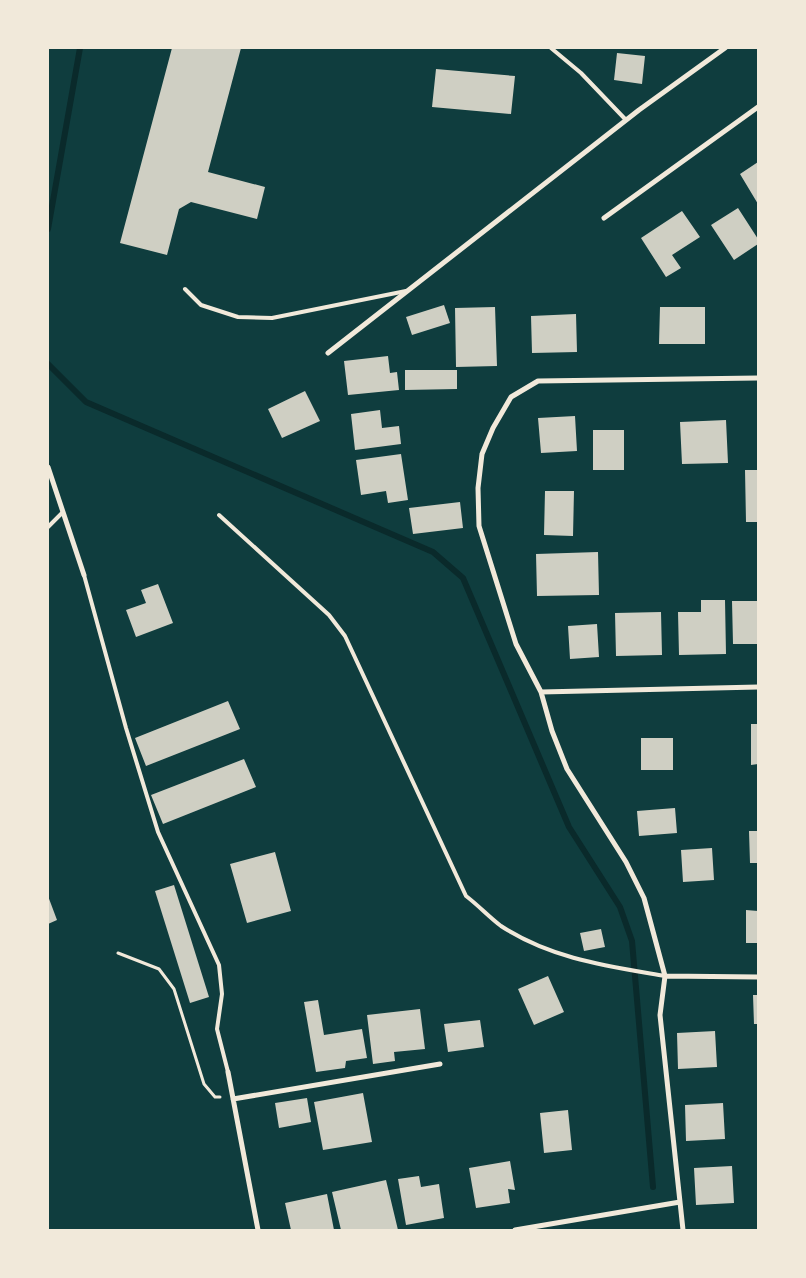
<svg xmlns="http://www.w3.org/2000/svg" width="806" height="1278" font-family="Mulish,sans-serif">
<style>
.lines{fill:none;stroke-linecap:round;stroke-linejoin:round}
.stream{stroke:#0a2a2b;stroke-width:6}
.building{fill:#cfcfc3}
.path{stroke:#f1e9da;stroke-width:3}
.service{stroke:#f1e9da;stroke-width:4}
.minor{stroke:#f1e9da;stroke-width:5}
</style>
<rect width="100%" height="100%" fill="#0f3d3e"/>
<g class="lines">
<path class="stream" d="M48 229 80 48
M48 364 86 402 433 552 463 578 569 827 620 907 632 941 653 1187"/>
</g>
<path class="building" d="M172 48H241L208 172 265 187 257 219 191 202 179 209 167 255 120 243Z
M617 53 645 56 642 84 614 80Z
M436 69 515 76 511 114 432 107Z
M758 162V204L740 174Z
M738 208 758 239V244L734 260 711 225Z
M682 211 700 237 672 255 681 268 666 277 641 238Z
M444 305 450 323 412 335 406 317Z
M495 307 497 366 456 367 455 308Z
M660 307H705V344H659Z
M576 314 577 352 532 353 531 316Z
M388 356 390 373 397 372 399 390 348 395 344 361Z
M405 370H457V389L405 390Z
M305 391 320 421 282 438 268 409Z
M380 410 382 428 399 426 401 444 355 450 351 414Z
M575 416 577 451 541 453 538 418Z
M726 420 728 463 682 464 680 422Z
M593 430H624V470H593Z
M401 454 408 500 388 503 386 491 361 495 356 460Z
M745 470H758V522H746Z
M545 491H574L573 536 544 535Z
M460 502 463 528 413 534 409 508Z
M598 552 599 595 537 596 536 554Z
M158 584 173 623 136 637 126 610 146 603 141 590Z
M701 600H725L726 654 679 655 678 612H701Z
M732 601H758V644H733Z
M661 612 662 655 616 656 615 613Z
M597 624 599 657 570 659 568 626Z
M228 701 240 729 146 766 135 738Z
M751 724H758V764L751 765Z
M641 738H673V770H641Z
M244 759 256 787 163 824 151 795Z
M675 808 677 833 639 836 637 811Z
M749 831H758V863H750Z
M712 848 714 880 683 882 681 850Z
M275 852 291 911 247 923 230 864Z
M174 885 209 997 190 1003 155 891Z
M48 896 57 920 48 924Z
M746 910 758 911V943H746Z
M601 929 605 947 584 951 580 933Z
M548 976 564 1012 534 1025 518 989Z
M753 995H758V1024H754Z
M318 1000 324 1035 362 1029 367 1058 346 1061 345 1068 316 1072 304 1002Z
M420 1009 425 1049 394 1052 395 1061 373 1064 367 1015Z
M480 1020 484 1047 448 1052 444 1024Z
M715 1031 717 1067 678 1069 677 1033Z
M363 1093 372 1142 323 1150 314 1102Z
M307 1098 311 1122 279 1128 275 1103Z
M723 1103 725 1139 686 1141 685 1105Z
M568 1110 572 1150 544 1153 540 1113Z
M510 1161 515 1190 508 1189 510 1203 476 1208 469 1168Z
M732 1166 734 1203 696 1205 694 1168Z
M419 1176 421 1187 439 1184 444 1218 406 1225 398 1179Z
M386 1180 398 1230H341L332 1192Z
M327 1194 334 1230H291L285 1203Z"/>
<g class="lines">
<path class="path" d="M118 953 159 969 174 989 204 1084 215 1097H220"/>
<path class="service" d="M551 48 581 73 626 120
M185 289 201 305 238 317 272 318 406 291
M219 515 329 615 345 636 466 896C478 905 489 917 501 926 552 959 607 966 665 976
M48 527 63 512
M84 575 126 728 158 832 219 965 222 994 217 1029 228 1072"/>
<path class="minor" d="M604 218 758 107
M328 353 639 110 725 48
M48 467 84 575
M541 692 758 687
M665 976 758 977
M228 1072 258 1230
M233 1099 440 1064
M515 1230 680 1202
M683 1230 660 1015 665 976 644 898 626 862 567 769 552 731 541 692 516 644 479 526 478 488 482 454 493 428 511 397 538 381 758 378"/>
</g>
<rect width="806" height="1278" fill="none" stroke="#f1e9da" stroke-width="98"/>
</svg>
